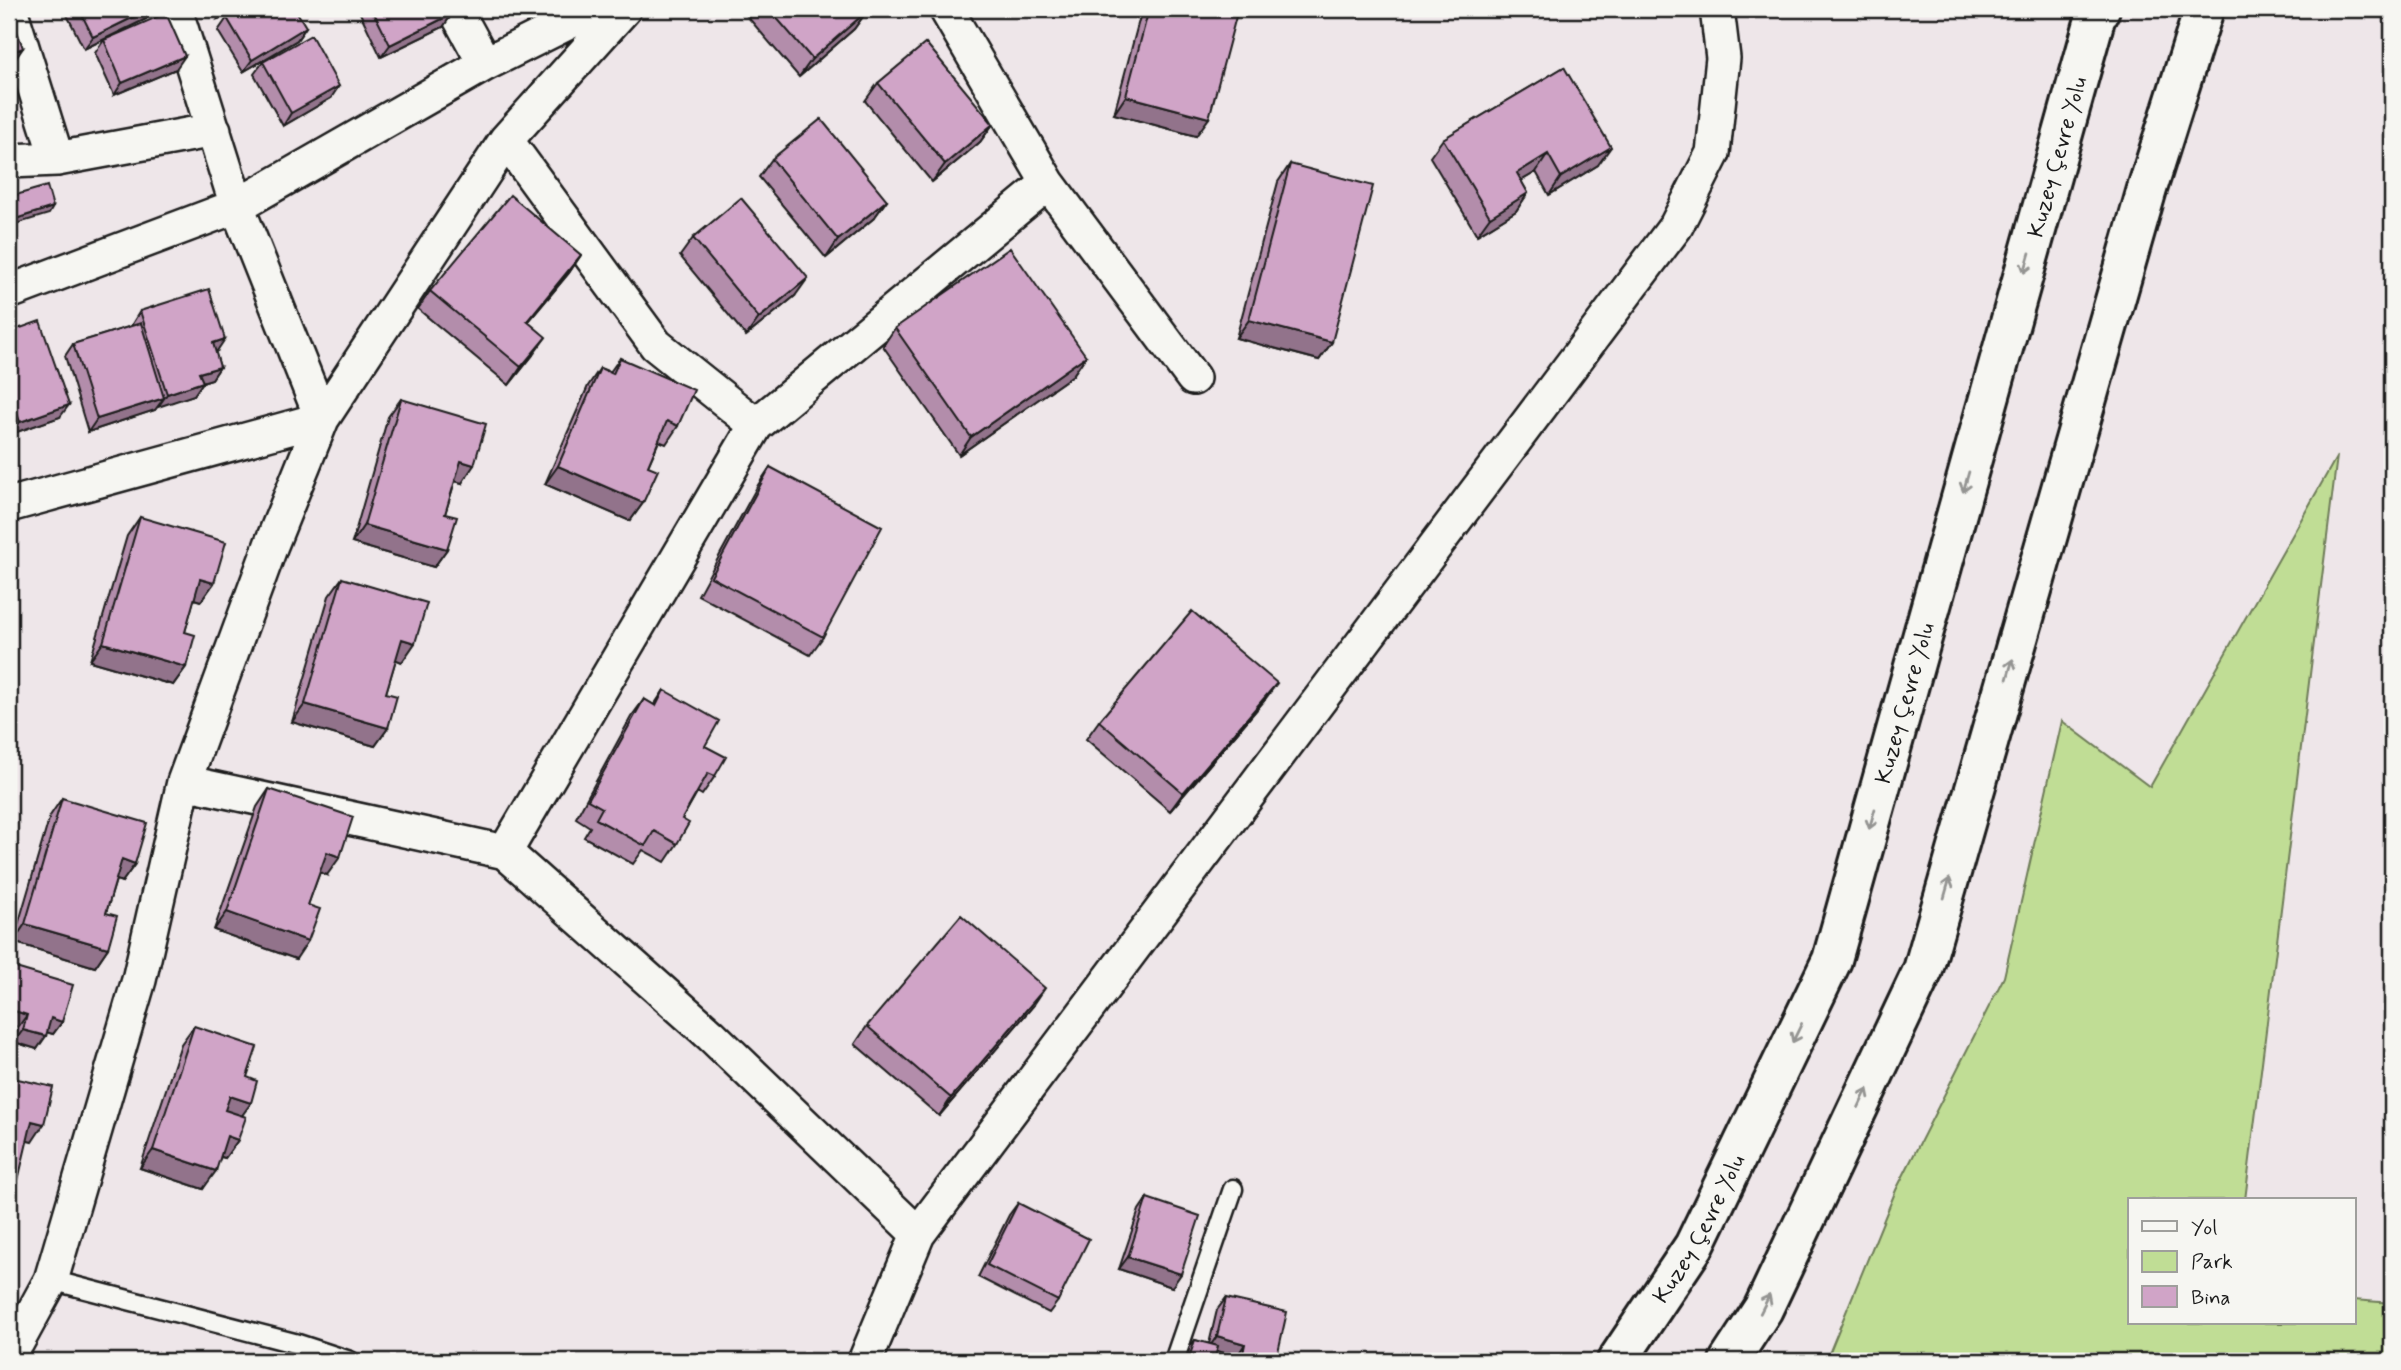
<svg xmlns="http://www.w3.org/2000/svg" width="2401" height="1370" font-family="Mynerve,sans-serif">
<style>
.green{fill:#c0dd95;stroke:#6e7c58;stroke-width:2}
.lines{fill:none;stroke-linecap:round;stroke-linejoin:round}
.service-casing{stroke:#1c1c1c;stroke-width:23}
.minor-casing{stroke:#1c1c1c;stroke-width:38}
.primary-casing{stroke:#1c1c1c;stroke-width:44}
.service{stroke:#f6f6f2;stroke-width:18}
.minor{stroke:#f6f6f2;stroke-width:33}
.primary{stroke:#f6f6f2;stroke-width:38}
.wall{fill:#b38dab;stroke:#1c1c1c;stroke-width:2}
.shaded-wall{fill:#92738b;stroke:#1c1c1c;stroke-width:2}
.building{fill:#d0a4c7;stroke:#1c1c1c;stroke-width:2}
.oneway{stroke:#949492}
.labels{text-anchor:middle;stroke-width:6;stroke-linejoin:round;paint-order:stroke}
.street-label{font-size:23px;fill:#1c1c1c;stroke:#f6f6f2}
</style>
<rect width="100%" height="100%" fill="#eee6e9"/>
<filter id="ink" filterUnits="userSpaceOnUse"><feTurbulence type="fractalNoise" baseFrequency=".0143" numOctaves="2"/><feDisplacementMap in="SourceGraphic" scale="14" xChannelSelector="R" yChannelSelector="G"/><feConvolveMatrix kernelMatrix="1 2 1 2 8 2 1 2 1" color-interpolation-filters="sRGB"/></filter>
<g filter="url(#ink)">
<path class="green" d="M2337 456 2245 1200H2130V1323H2354V1300L2392 1303V1361H1826L1896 1190 2004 977 2062 721 2150 787Z"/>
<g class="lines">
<defs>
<path id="service" d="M51 1280 298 1344 350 1361
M1174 1361 1233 1189"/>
<path id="minor" d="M10 9 57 159
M175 9 237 206 322 419
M455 9 485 64
M946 9 1048 183 1193 378
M506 140 656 345 756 425
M9 161 57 159 214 130
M9 292 237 206 485 64 595 9
M9 505 322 419
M184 782 505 852 711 1035 918 1234 865 1361
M505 852 756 425 1048 183
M918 1234 1676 226 1713 153 1723 58 1717 9
M9 1357 51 1280 139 980 184 782 271 545 322 419 506 140 624 9"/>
<g id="primary">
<path id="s1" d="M1617 1361 1694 1246 1832 960 2095 19 2100 9"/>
<path d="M1729 1361 1763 1309 1923 970 2147 189 2204 9"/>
</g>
</defs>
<use href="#service" class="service-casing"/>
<use href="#minor" class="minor-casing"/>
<use href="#primary" class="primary-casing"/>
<use href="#service" class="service"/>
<use href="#minor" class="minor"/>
<use href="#primary" class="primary"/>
</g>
<path class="wall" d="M64 9H153L146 19 84 49Z
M213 9H241L218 19Z
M358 9H449L452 14 443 27 381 57Z
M741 9H865L867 11 854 29 799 77Z
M1142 9H1238L1196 136 1114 114Z
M227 18 306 27 297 40 243 72 218 31Z
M104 40 176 69 114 95 95 53Z
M263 62 331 98 283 126 254 74Z
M1564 67 1598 165 1549 195 1536 172 1521 181 1528 193 1516 211 1477 235 1430 157 1443 139Z
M878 83 993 124 980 142 932 182 865 101Z
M772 159 887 200 874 218 826 258 759 177Z
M1290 164 1332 342 1319 360 1236 338 1278 182Z
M693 238 795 296 746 336 680 256Z
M581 255 569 273 528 322 533 355 509 385 418 309 430 291Z
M140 311 217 351 215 352 220 367 212 379 203 382 194 395 158 406 155 410 88 432 65 356 73 344 132 326V324Z
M895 328 1086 356 1073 375 959 455 883 346Z
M9 332 60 417 11 434 9 427Z
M620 358 678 426 666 444 659 441 648 466 643 503 630 521 545 484 588 386 600 368 610 372Z
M401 399 462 483 455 481 445 514 447 549 434 567 352 543 388 417Z
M770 467 823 637 810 655 698 595 758 485Z
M140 517 214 583 201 601 194 599 185 632 186 667 173 685 90 661 127 536Z
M342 578 402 662 396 659 386 693 388 728 375 746 292 722 329 596Z
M664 690 705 746 715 776 702 795 697 792 682 819 677 844 665 862 643 850 633 864 584 837 590 827 576 818 631 717 644 699 654 705Z
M1264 701 1170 811 1086 739 1099 721Z
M269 789 327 875 320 872 308 905 296 959 214 930 257 807Z
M62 798 135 864 122 882 116 880 106 913 108 948 95 967 13 942 50 816Z
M9 966 62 1022 53 1034 47 1032 37 1049 14 1042 18 1027Z
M1033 1006 939 1116 855 1044 867 1026Z
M194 1026 247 1077 238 1140 225 1158 221 1157 203 1189 140 1168 181 1044Z
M1147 1198 1172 1287 1119 1269 1139 1210Z
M1018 1203 1058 1301 1049 1313 978 1277 1009 1215Z
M1226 1298 1276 1361H1235L1237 1356 1217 1351 1186 1361 1190 1346 1195 1340 1209 1344 1217 1310Z"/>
<path class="shaded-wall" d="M150 9H153L146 19 84 49 93 37Z
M225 9H241L218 19Z
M867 11 854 29 799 77 812 59Z
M452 14 443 27 381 57 390 45Z
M306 27 297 40 243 72 252 60Z
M23 48 14 61 9 62V53Z
M185 56 176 69 114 95 122 83Z
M339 86 331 98 283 126 291 113Z
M1126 96 1209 118 1196 136 1114 114Z
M993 124 980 142 932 182 945 164Z
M1611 147 1598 165 1549 195 1561 177Z
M1548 154 1536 172 1504 191 1517 173Z
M1528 193 1516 211 1477 235 1490 217Z
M887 200 874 218 826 258 838 240Z
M53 207 49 214 9 226V221Z
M581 255 569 273 514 339 527 321Z
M808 278 795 296 746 336 759 318Z
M1249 320 1332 342 1319 360 1236 338Z
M546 337 533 355 509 385 521 367Z
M225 339 217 351 204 355 213 343Z
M1086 356 1073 375 959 455 971 437Z
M220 367 212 379 191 385 199 373Z
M203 382 194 395 158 407 167 394Z
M164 398 155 410 88 432 97 419Z
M69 405 60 417 11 434 20 422Z
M461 461 474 465 462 483 448 479Z
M558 466 643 503 630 521 545 484Z
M364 525 447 549 434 567 352 543Z
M200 579 214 583 201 601 187 597Z
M402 639 415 643 402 662 389 657Z
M103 643 186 667 173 685 90 661Z
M1277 683 1264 701 1170 811 1183 793Z
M305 704 388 728 375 746 292 722Z
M327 852 340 857 327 875 314 870Z
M122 859 135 864 122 882 109 877Z
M227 912 308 941 296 959 214 930Z
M25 924 108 948 95 967 13 942Z
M1045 988 1033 1006 939 1116 951 1098Z
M15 1011 27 1015 18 1027 9 1024V1015Z
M51 1018 62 1022 53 1034 42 1031Z
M23 1030 46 1036 37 1049 14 1042Z
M230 1096 251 1103 238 1121 217 1114Z
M32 1121 44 1124 32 1142 20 1139Z
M227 1136 238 1140 225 1158 215 1155Z
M153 1150 216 1171 203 1189 140 1168Z
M9 1192 15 1193 9 1202Z
M1128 1257 1181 1274 1172 1287 1119 1269Z
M1217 1336 1245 1344 1237 1356 1208 1349Z
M1190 1355 1214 1361H1186Z
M1242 1358 1256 1361H1240Z"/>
<path class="building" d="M9 9 23 48 9 53Z
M79 9H150L93 37Z
M243 9H295L306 27 252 60 227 18Z
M372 9H449L452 14 390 45Z
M769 9H865L867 11 812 59Z
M1149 9H1238L1209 118 1126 96Z
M166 13 185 56 122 83 104 40Z
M311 35 339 86 291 113 263 62Z
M926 43 993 124 945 164 878 83Z
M1564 67 1611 147 1561 177 1548 154 1517 173 1528 193 1490 217 1443 139Z
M821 119 887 200 838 240 772 159Z
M1290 164 1373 186 1332 342 1249 320Z
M47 186 53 207 9 221V197Z
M510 195 581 255 527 321 546 337 521 367 430 291Z
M741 198 808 278 759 318 693 238Z
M1010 248 1086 356 971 437 895 328Z
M209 289 225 339 213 343 220 367 199 373 203 382 167 394 140 311Z
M40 321 69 405 20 422 9 389V332Z
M141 323 164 398 97 419 73 344Z
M620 358 694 390 678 426 667 421 648 466 658 470 643 503 558 466 600 368 613 374Z
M401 399 486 424 474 465 461 461 445 514 457 517 447 549 364 525Z
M770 467 882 527 823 637 711 577Z
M140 517 226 542 214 583 200 579 185 632 195 635 186 667 103 643Z
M342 578 427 603 415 643 402 639 386 693 397 696 388 728 305 704Z
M1192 611 1277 683 1183 793 1099 721Z
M664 690 719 721 705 746 726 757 715 776 708 773 682 819 689 823 677 844 654 831 645 846 596 819 602 808 588 800 644 699 656 706Z
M269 789 353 817 340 857 327 852 308 905 320 909 308 941 227 912Z
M62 798 147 823 135 864 122 859 106 913 117 916 108 948 25 924Z
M961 915 1045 988 951 1098 867 1026Z
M9 966 73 985 62 1022 51 1018 46 1036 23 1030 27 1015 15 1011 14 1016 9 1015Z
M194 1026 257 1047 247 1077 257 1081 251 1103 230 1096 225 1110 246 1117 238 1140 227 1136 216 1171 153 1150Z
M9 1077 53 1087 44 1124 32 1121 15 1193 9 1192Z
M1147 1198 1200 1216 1181 1274 1128 1257Z
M1018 1203 1089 1239 1058 1301 987 1265Z
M1226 1298 1287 1312 1276 1361H1256L1242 1358 1245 1344 1217 1336Z
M1195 1340 1218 1346 1214 1361 1190 1355Z"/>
<defs><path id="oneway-shaft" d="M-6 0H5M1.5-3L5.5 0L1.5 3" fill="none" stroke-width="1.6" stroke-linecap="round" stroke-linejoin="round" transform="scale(1.75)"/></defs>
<g class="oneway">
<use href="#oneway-shaft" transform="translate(2027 263) rotate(106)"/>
<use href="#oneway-shaft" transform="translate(1966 482) rotate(106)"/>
<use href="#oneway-shaft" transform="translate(2010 669) rotate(-74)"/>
<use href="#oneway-shaft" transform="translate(1872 819) rotate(106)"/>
<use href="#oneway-shaft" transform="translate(1947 888) rotate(-74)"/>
<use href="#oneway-shaft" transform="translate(1797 1033) rotate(116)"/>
<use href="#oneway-shaft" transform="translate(1863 1098) rotate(-65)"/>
<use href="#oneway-shaft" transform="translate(1765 1304) rotate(-63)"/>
</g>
</g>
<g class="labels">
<g class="street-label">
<text dy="8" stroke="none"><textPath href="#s1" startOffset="1290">Kuzey Çevre Yolu</textPath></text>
<text dy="8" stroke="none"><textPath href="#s1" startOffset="723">Kuzey Çevre Yolu</textPath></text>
<text dy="8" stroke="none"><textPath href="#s1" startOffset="156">Kuzey Çevre Yolu</textPath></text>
</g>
</g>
<rect width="2401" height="1370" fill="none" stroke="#f6f6f2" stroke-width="35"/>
<rect x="18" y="18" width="2366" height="1335" fill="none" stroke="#1c1c1c" stroke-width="2.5" filter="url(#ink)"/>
<rect x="2128" y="1198" width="228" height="126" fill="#f6f6f2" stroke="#9f9f9c" stroke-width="2"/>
<rect x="2142" y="1221" width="35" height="10" fill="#f6f6f2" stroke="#9f9f9c" stroke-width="2"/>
<text x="2191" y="1234" font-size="21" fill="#1c1c1c">Yol</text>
<rect x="2142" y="1251" width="35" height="21" fill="#c0dd95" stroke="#9f9f9c" stroke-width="2"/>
<text x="2191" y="1268" font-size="21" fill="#1c1c1c">Park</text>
<rect x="2142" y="1286" width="35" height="21" fill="#d0a4c7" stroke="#9f9f9c" stroke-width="2"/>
<text x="2191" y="1304" font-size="21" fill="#1c1c1c">Bina</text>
</svg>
